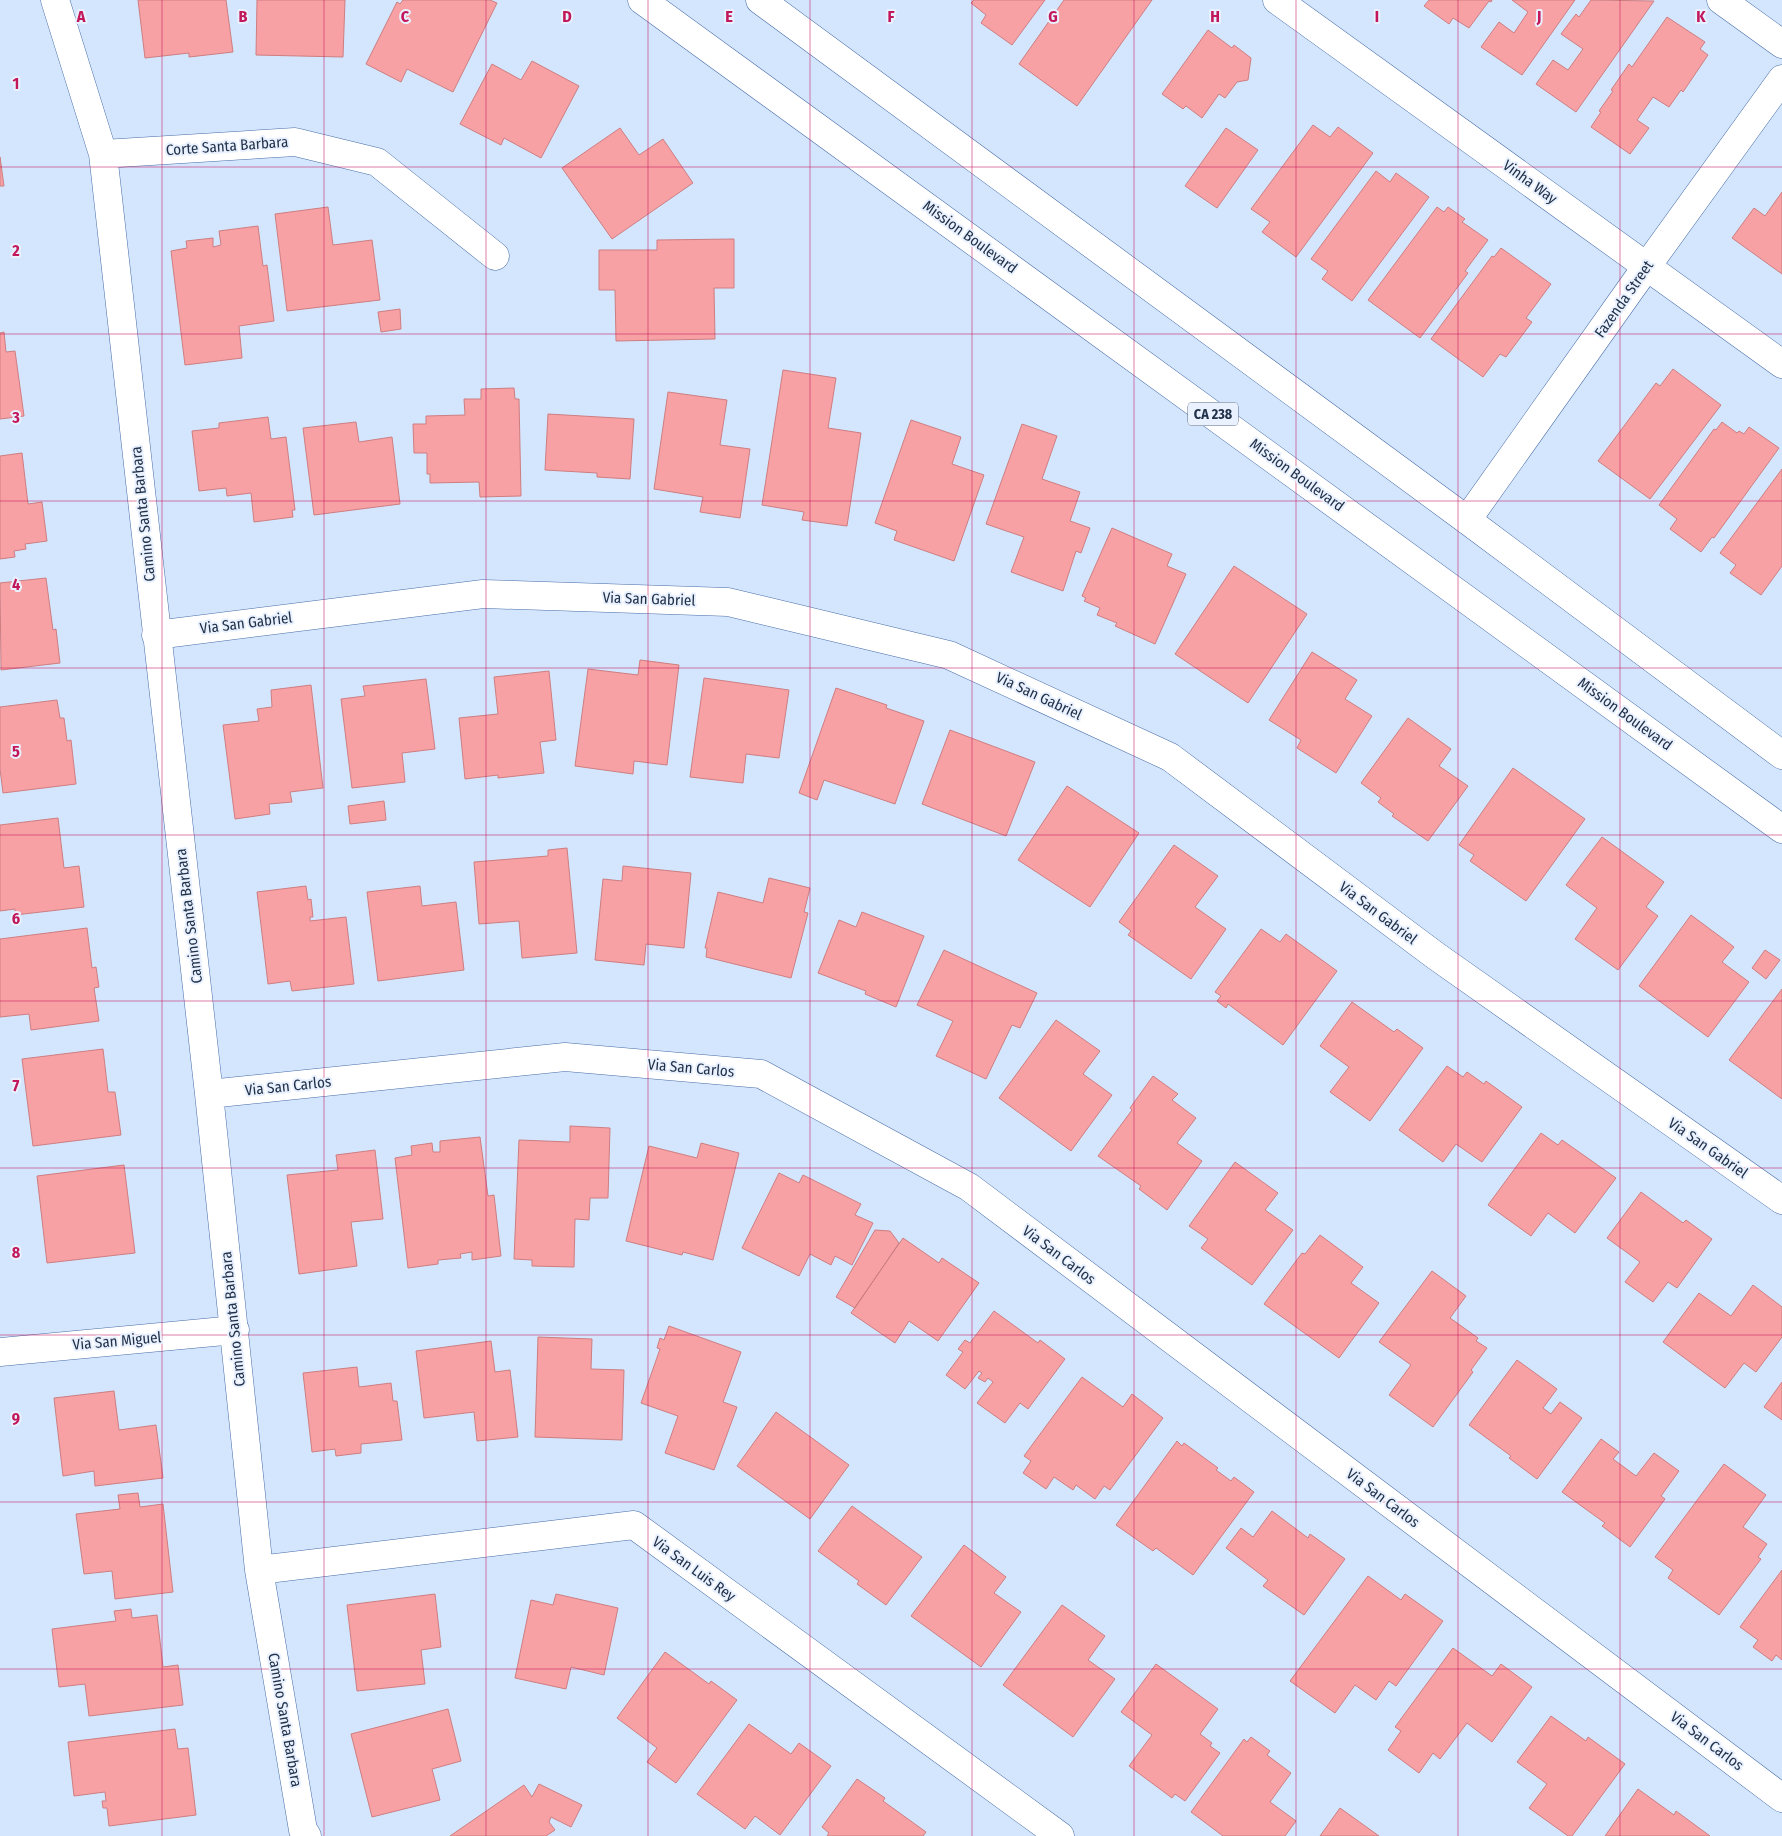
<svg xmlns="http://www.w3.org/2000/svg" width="1782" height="1836" font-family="'Fira Sans Condensed',sans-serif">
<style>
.building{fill:#f8a1a4;stroke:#cd7e81}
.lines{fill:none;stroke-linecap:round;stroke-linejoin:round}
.street-casing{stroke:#486ea6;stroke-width:29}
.primary-casing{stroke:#486ea6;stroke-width:29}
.street{stroke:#fff;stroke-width:28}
.primary{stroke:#fff;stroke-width:28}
.grid{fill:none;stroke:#c2185b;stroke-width:1;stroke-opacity:0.55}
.labels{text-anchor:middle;stroke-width:4;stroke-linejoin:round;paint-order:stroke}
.shield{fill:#e9f1fe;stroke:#5d6b80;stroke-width:1}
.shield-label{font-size:14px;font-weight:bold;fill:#21314a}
.street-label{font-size:15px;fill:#21314a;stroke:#e9f1fe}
.grid-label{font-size:16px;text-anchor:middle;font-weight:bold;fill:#c2185b;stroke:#e9f1fe;stroke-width:4;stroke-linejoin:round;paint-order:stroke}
</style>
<rect width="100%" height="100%" fill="#d4e5fe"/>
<path class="building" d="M138 0H226L233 52 189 57V53L145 58Z
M257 0H345L343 57 256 55Z
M403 0H490L497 3 453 92 407 69 401 82 366 64 397 2 400 4Z
M974 0H1045L1012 45 981 23 986 15 971 3Z
M1064 0H1152L1077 106 1019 64Z
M1429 0H1492L1491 2 1489 1 1469 28 1453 18 1449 24 1424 6Z
M1512 0H1575L1522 75 1481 47 1499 22 1514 33 1528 12Z
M1591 0 1654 1 1576 112 1536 84 1553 60 1568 70 1583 49 1561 34 1576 14 1579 17Z
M1667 17 1705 42 1700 49 1708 55 1683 92 1681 90 1669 107 1653 97 1637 120 1649 128 1630 154 1591 127 1601 112 1599 111 1613 91 1611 90 1629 64 1632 67Z
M1208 30 1232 48 1234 45 1251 58 1248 80 1237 82 1225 98 1219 94 1202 118 1186 106 1183 109 1162 94Z
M532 61 579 86 541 158 504 138 501 145 460 124 492 64 521 80Z
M1313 125 1330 137 1338 127 1373 153 1296 257 1262 232 1270 222 1251 209Z
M620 128 639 155 663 139 693 183 612 239 562 168Z
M1226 128 1258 150 1217 208 1185 186Z
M0 157 4 186H0Z
M1376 171 1390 182 1396 173 1429 197 1352 301 1322 279 1328 271 1311 259Z
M1782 192V274L1732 238 1754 208 1765 216Z
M328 207 333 245 372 240 380 300 287 311 275 214Z
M1437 207 1444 212 1448 207 1465 219 1462 222 1488 240 1465 271 1468 273 1420 338 1368 300Z
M258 226 263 266 267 265 274 321 239 326 242 358 185 365 171 251 187 248 186 241 213 238V247L221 245 219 231Z
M734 239V288H714L715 339 616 341 615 290H599V250H657V240Z
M1501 248 1551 284 1526 318 1532 322 1506 357 1500 354 1483 377 1431 339 1492 256 1494 257Z
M400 309 401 329 381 332 378 312Z
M4 332 6 352 15 351 24 416 0 419V333Z
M1673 369 1721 405 1650 499 1598 461 1656 383 1660 386Z
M783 370 836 378 828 428 861 433 847 526 802 520 804 512 762 505Z
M514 388 515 399H519L521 496 480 497 479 482 430 483V474H427V453H414L413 424H426V416L465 415 464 399H481V389Z
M668 392 727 400 720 445 750 449 740 518 700 512 703 497 654 489Z
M548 414 634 419 630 479 597 477V473L545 470Z
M268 417 271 439 286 437 295 510H292L293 517 254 522 251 493 227 496 226 488 199 491 192 431 219 428V423Z
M911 420 961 437 952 464 984 475 954 561 894 540 897 531 875 523Z
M356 422 359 442 392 437 400 504 314 515 303 428Z
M1722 422 1737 433 1739 431 1744 434 1749 427 1779 448 1714 538 1712 537 1701 552 1670 529 1677 519 1659 505 1714 429 1716 430Z
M1022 424 1057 436 1042 479 1080 492 1070 521 1090 528 1081 553 1076 551 1063 591 1011 572 1024 537 986 524Z
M22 453 28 504 42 502 47 541 25 544 26 549 14 551 15 557 0 559V456Z
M1782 469V566L1761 595 1730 573 1736 565 1720 553Z
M1112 528 1172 554 1167 566 1186 574 1155 644 1115 626 1117 623 1097 615 1100 608 1084 601 1086 598 1082 596Z
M1234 566 1307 614 1248 703 1175 654Z
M46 578 53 630 56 629 60 663 1 670 0 583Z
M1312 652 1357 680 1345 699 1372 716 1336 773 1297 748 1301 740 1269 720Z
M640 660 679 665 667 765 634 761 633 774 575 766 588 669 638 675Z
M549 671 556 740 540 742 544 773 498 778V775L465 779 459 718 498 714 494 677Z
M704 678 789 690 779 758 746 754 743 783 690 777Z
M426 679 435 749 402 753 405 782 352 788 341 699 365 696 363 686Z
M311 685 323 788 290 792 292 802 269 804 270 814 235 819 223 725 259 721 257 709 272 707 271 690Z
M836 688 887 705 886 708 924 721 895 804 824 780 817 800 799 793Z
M57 700 60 718H64L67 741 71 740 76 784 3 793 0 769V707Z
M1408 718 1451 749 1439 766 1468 786 1428 841 1392 816 1394 814 1378 802 1381 798 1361 783Z
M950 730 1035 762 1006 836 922 804Z
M1513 768 1585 819 1526 901 1470 861 1474 855 1459 845Z
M1067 786 1139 833 1090 907 1018 860Z
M384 801 386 820 350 824 348 806Z
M58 818 64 868 79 866 84 907 15 915V909L0 911V825Z
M1602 837 1664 882 1646 907 1658 916 1618 970 1575 939 1597 908 1566 885Z
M1174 845 1218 876 1195 907 1226 929 1191 979 1128 935 1131 931 1119 922Z
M567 848 577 953 522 958 519 921 479 924 474 862 548 856V850Z
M623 866 691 873 684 948 646 944 644 965 595 960 603 879 622 881Z
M769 878 810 888 804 912 808 913 791 978 706 957 707 948H705L718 892 763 903Z
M306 886 308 900 311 899 313 917H310V921L346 917 354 984 292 991 290 981 268 984 257 892Z
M420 886 422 906 456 902 464 970 378 981 367 892Z
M862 912 924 936 896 1007 865 994 866 991 818 973 839 920 856 927Z
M1691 915 1734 947 1722 962 1749 982 1708 1037 1639 986Z
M87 928 92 968 96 967 99 987 94 988 99 1021 31 1030 29 1014 0 1017V939Z
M1261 929 1280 942 1286 934 1337 971 1283 1045 1228 1004 1226 1008 1217 1001 1221 996 1215 992Z
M944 950 1037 993 1020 1028 1012 1025 986 1079 936 1056 953 1021 917 1005Z
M1765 950 1780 960 1766 979 1752 968Z
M1782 989V1099L1729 1060Z
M1352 1002 1394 1032 1397 1029 1423 1048 1370 1121 1330 1092 1349 1067 1320 1046Z
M1056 1020 1100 1051 1083 1074 1112 1095 1071 1151 999 1098Z
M103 1049 108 1092H115L121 1135 33 1146 22 1059Z
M1447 1066 1463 1077 1467 1072 1484 1084 1486 1081 1522 1107 1482 1162 1456 1144 1443 1162 1399 1130Z
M1153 1076 1178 1094 1172 1100 1196 1118 1177 1143 1202 1161 1167 1210 1139 1189 1141 1186 1098 1156 1132 1110 1130 1108Z
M570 1126 610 1128 608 1198H590L589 1220 575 1219 574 1267 532 1266V1260L514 1259 519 1140 570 1142Z
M1541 1133 1558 1145 1562 1140 1616 1178 1575 1233 1548 1213 1531 1236 1488 1205Z
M480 1137 488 1196 494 1195 501 1256 472 1260V1252L460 1254 461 1258 438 1260V1264L408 1268 395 1158 412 1155 411 1146 432 1143 433 1152H440V1141Z
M701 1143 739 1153 713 1260 683 1252 682 1255 626 1241 649 1146 697 1158Z
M375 1150 383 1219 351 1222 357 1266 299 1274 287 1175 338 1170 336 1155Z
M1235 1162 1278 1193 1265 1210 1293 1230 1252 1285 1201 1248 1208 1239 1189 1226Z
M124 1165 135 1253 47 1263 37 1176Z
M779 1173 799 1183 803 1175 861 1204 855 1215 873 1223 852 1265 835 1256 831 1265 810 1254 799 1276 742 1248Z
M1641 1192 1683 1223 1686 1220 1712 1239 1677 1288 1668 1282 1653 1302 1625 1282 1640 1262 1607 1238Z
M875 1230 890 1231 899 1243 855 1308 836 1297Z
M1320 1235 1363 1267 1351 1283 1379 1303 1339 1358 1264 1304 1302 1253 1305 1254Z
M903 1238 939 1263 942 1258 979 1283 938 1341 909 1321 895 1343 851 1313Z
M1432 1271 1466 1296 1450 1318 1478 1338 1476 1341 1487 1348 1471 1370 1473 1372 1433 1427 1389 1395 1411 1365 1379 1342Z
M1753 1285 1782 1307V1337L1756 1372 1744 1363 1725 1388 1663 1342 1699 1293 1731 1316Z
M994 1311 1038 1343 1040 1340 1065 1359 1028 1409 1020 1403 1005 1423 977 1403 993 1382 988 1378 985 1382 978 1378 982 1373 979 1371 965 1389 946 1375 963 1352 958 1349 965 1340 970 1343Z
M669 1326 741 1352 723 1402 737 1407 714 1470 665 1453 678 1416 641 1403 660 1349 657 1348 660 1338 664 1340Z
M538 1337 592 1339 591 1369 624 1370 622 1440 535 1437Z
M491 1341 495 1372 510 1370 518 1437 477 1441 474 1412 424 1418 416 1351Z
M1517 1360 1557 1389 1543 1408 1551 1414 1560 1402 1582 1418 1537 1479 1509 1458 1511 1456 1469 1425Z
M357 1367 359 1387 391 1383 393 1401H397L402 1440 361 1444V1453L336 1456 335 1449 312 1452 303 1373Z
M1082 1377 1123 1407 1132 1394 1163 1418 1110 1490 1104 1486 1095 1499 1076 1485 1073 1490 1054 1477 1046 1489 1023 1473 1031 1461 1024 1456Z
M1782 1382V1420L1764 1407Z
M114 1391 119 1430 156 1425 163 1478 95 1486 94 1471 63 1476 54 1398Z
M776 1412 849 1465 810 1519 737 1466Z
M1601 1439 1619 1452 1613 1459 1636 1476 1654 1453 1679 1471 1661 1496 1665 1499 1630 1547 1602 1526 1605 1523 1562 1492Z
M1177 1441 1182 1446 1184 1443 1218 1468 1216 1470 1231 1481 1234 1477 1254 1492 1193 1575 1156 1548 1153 1551 1116 1525Z
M1724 1464 1766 1495 1743 1527 1767 1544 1758 1557 1761 1559 1719 1615 1668 1578 1673 1570 1655 1557Z
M138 1493 140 1507 163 1504 173 1592 115 1599 112 1571 84 1574 76 1514 120 1509 118 1495Z
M852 1506 922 1557 886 1605 857 1584 859 1581 818 1551Z
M1272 1511 1308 1538 1310 1534 1345 1559 1304 1615 1263 1586 1268 1580 1226 1548 1241 1528 1253 1537Z
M964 1545 1006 1577 994 1593 1021 1612 981 1667 911 1616Z
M1782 1570V1660L1776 1655 1772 1661 1753 1647 1758 1640 1740 1627Z
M1368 1576 1401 1600 1405 1594 1443 1621 1396 1686 1389 1681 1376 1700 1355 1685 1335 1713 1290 1681Z
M435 1594 441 1647 421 1650 425 1684 357 1691 347 1605Z
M556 1594 618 1608 604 1675 571 1667 566 1689 515 1678 531 1600 553 1605Z
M1062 1605 1105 1636 1088 1660 1115 1679 1073 1737 1003 1685Z
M131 1609 132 1618 157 1615 163 1667 178 1665 183 1705 89 1716 85 1684 59 1687 52 1629 116 1621 114 1611Z
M1453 1648 1492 1676 1501 1664 1532 1687 1492 1742 1467 1723 1440 1759 1433 1753 1419 1773 1388 1750 1401 1731 1395 1727Z
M665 1652 709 1684 711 1681 737 1700 676 1783 647 1762 657 1748 617 1718Z
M1156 1664 1218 1709 1200 1734 1212 1743 1210 1746 1220 1753 1185 1801 1175 1794 1172 1798 1129 1766 1152 1735 1121 1712Z
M448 1709 461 1761 432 1769 440 1800 372 1817 351 1734Z
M1551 1716 1586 1741 1588 1737 1625 1764 1572 1836H1568L1529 1808 1547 1784 1517 1762Z
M749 1724 791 1754 799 1743 831 1766 780 1835 755 1816 745 1829 697 1794Z
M175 1729 178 1749 188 1748 196 1815 109 1826 107 1808H103L102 1801H106L105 1792 74 1796 68 1742Z
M1251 1737 1270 1751 1267 1755 1291 1773 1270 1802 1296 1821 1285 1836H1223L1191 1812 1244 1739 1247 1742Z
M857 1779 885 1798 883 1801 926 1832 923 1836H827L829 1833 822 1827Z
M539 1784 582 1805 571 1827 551 1817 549 1822 555 1830 546 1836H450L524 1785 532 1797Z
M1638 1789 1674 1815 1676 1811 1710 1836H1605Z
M1340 1808 1379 1836H1320Z"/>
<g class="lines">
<defs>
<path id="street" d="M55 0 103 154 209 1094 259 1570 303 1830 307 1836
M1277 0 1782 364
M1721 0 1782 44
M103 154 295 142 377 162 495 256
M1467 520 1647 266 1782 79
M156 635 483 594 728 602 949 655 1170 757 1436 956 1782 1200
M209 1094 565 1057 761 1074 969 1187 1782 1798
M0 1352 235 1330
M259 1570 634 1525 1060 1836"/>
<path id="primary" d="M642 0 1782 829
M760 0 1467 520 1782 755"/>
</defs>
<use href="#street" class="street-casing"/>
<use href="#primary" class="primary-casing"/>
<use href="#street" class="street"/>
<use href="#primary" class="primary"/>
</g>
<path class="grid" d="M162 0V1836M324 0V1836M486 0V1836M648 0V1836M810 0V1836M972 0V1836M1134 0V1836M1296 0V1836M1458 0V1836M1620 0V1836M0 167H1782M0 334H1782M0 501H1782M0 668H1782M0 835H1782M0 1001H1782M0 1168H1782M0 1335H1782M0 1502H1782M0 1669H1782"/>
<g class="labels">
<rect class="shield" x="1188" y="402.5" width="50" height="23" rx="4"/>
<g class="shield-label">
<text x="1213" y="419">CA 238</text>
</g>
<g class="street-label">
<text transform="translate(227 146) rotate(-4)" y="5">Corte Santa Barbara</text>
<text transform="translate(1530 182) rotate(36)" y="5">Vinha Way</text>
<text transform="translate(970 237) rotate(36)" y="5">Mission Boulevard</text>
<text transform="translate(1624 299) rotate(-55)" y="5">Fazenda Street</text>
<text transform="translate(1297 475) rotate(36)" y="5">Mission Boulevard</text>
<text transform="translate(143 514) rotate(-96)" y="5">Camino Santa Barbara</text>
<text transform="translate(649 599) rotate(2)" y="5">Via San Gabriel</text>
<text transform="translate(246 623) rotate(-7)" y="5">Via San Gabriel</text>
<text transform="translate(1039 696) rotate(25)" y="5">Via San Gabriel</text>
<text transform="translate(1625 714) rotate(36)" y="5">Mission Boulevard</text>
<text transform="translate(1378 913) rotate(37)" y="5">Via San Gabriel</text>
<text transform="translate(189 916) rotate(-97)" y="5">Camino Santa Barbara</text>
<text transform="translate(691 1068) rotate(5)" y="5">Via San Carlos</text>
<text transform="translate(288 1086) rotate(-6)" y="5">Via San Carlos</text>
<text transform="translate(1708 1148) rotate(35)" y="5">Via San Gabriel</text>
<text transform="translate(1059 1255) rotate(37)" y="5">Via San Carlos</text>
<text transform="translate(233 1319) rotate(-96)" y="5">Camino Santa Barbara</text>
<text transform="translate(117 1341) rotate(-5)" y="5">Via San Miguel</text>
<text transform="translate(1383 1498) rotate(37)" y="5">Via San Carlos</text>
<text transform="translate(694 1569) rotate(36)" y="5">Via San Luis Rey</text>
<text transform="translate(285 1720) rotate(80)" y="5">Camino Santa Barbara</text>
<text transform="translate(1707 1741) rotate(37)" y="5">Via San Carlos</text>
</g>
</g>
<g class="grid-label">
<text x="81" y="22">A</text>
<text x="243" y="22">B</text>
<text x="405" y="22">C</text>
<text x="567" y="22">D</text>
<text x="729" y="22">E</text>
<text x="891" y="22">F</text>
<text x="1053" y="22">G</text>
<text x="1215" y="22">H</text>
<text x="1377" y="22">I</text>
<text x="1539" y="22">J</text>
<text x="1701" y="22">K</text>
<text x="16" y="89">1</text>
<text x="16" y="256">2</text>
<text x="16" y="423">3</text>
<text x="16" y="590">4</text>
<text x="16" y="757">5</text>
<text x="16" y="924">6</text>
<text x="16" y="1091">7</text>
<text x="16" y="1258">8</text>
<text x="16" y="1424">9</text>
</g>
</svg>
